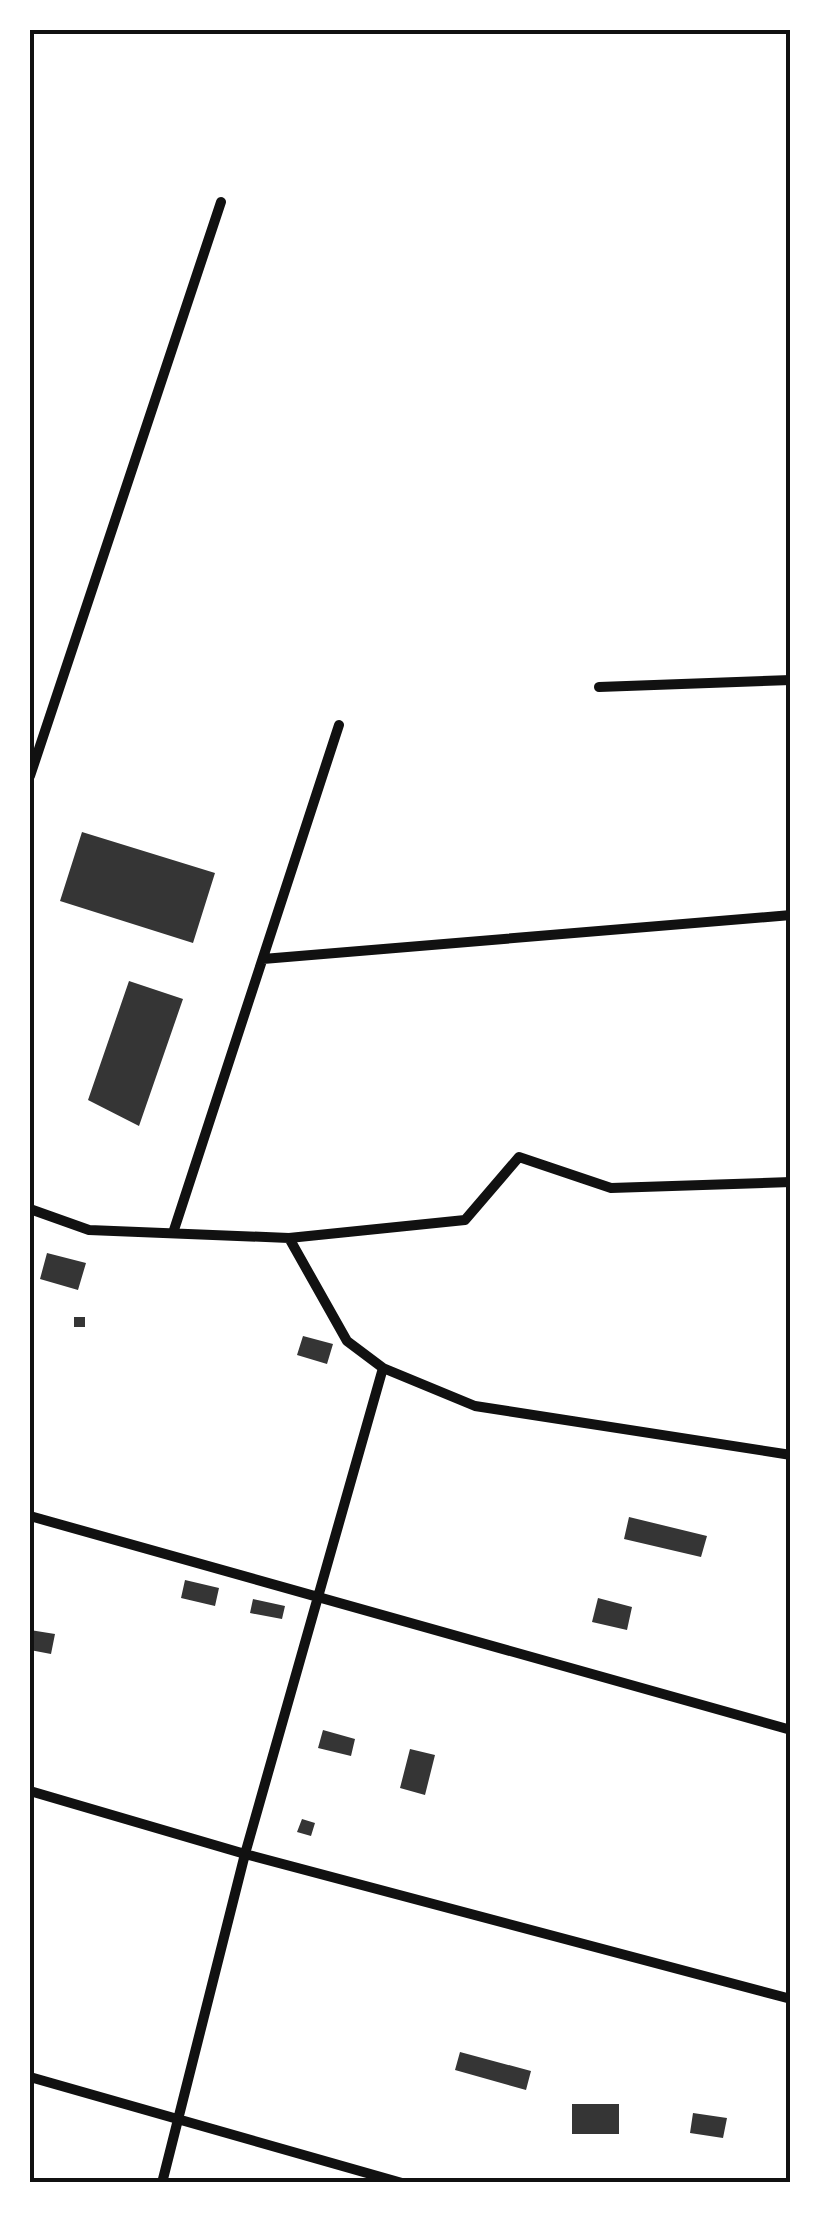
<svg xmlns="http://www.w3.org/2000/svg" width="821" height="2213" font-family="Manrope,sans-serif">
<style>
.building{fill:#353535}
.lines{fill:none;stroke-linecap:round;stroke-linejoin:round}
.minor{stroke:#111;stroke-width:10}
.neatline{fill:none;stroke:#111;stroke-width:4}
</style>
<rect width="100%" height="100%" fill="#fff"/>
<path class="building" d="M82 832 215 873 193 943 60 901Z
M129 981 183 999 139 1126 88 1100Z
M47 1253 86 1263 78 1290 40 1279Z
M74 1317H85V1327H74Z
M303 1336 333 1344 327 1364 297 1355Z
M629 1517 707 1536 701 1557 624 1539Z
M185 1580 219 1588 215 1606 181 1598Z
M598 1598 632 1607 627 1630 592 1622Z
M253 1599 285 1606 282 1619 250 1613Z
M30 1630 55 1634 51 1654 30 1650Z
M323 1730 355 1739 351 1756 318 1748Z
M410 1749 435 1755 425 1795 400 1788Z
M302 1819 315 1823 311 1836 297 1832Z
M460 2052 531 2071 526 2090 455 2070Z
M572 2104H619V2134H572Z
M693 2113 727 2118 723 2138 690 2133Z"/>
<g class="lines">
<path class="minor" d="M599 687 791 680
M30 776 221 202
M263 959 791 915
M30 1209 89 1230 289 1238 465 1220 519 1157 611 1188 791 1182
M173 1233 339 725
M289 1238 347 1341 383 1368 475 1406 791 1455
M30 1516 791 1730
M30 1791 245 1854 791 1999
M30 2077 402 2183
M162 2183 245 1854 383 1368"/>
</g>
<rect width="821" height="2213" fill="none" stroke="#ffffff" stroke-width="65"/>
<rect x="32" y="32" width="756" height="2148" class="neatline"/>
</svg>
